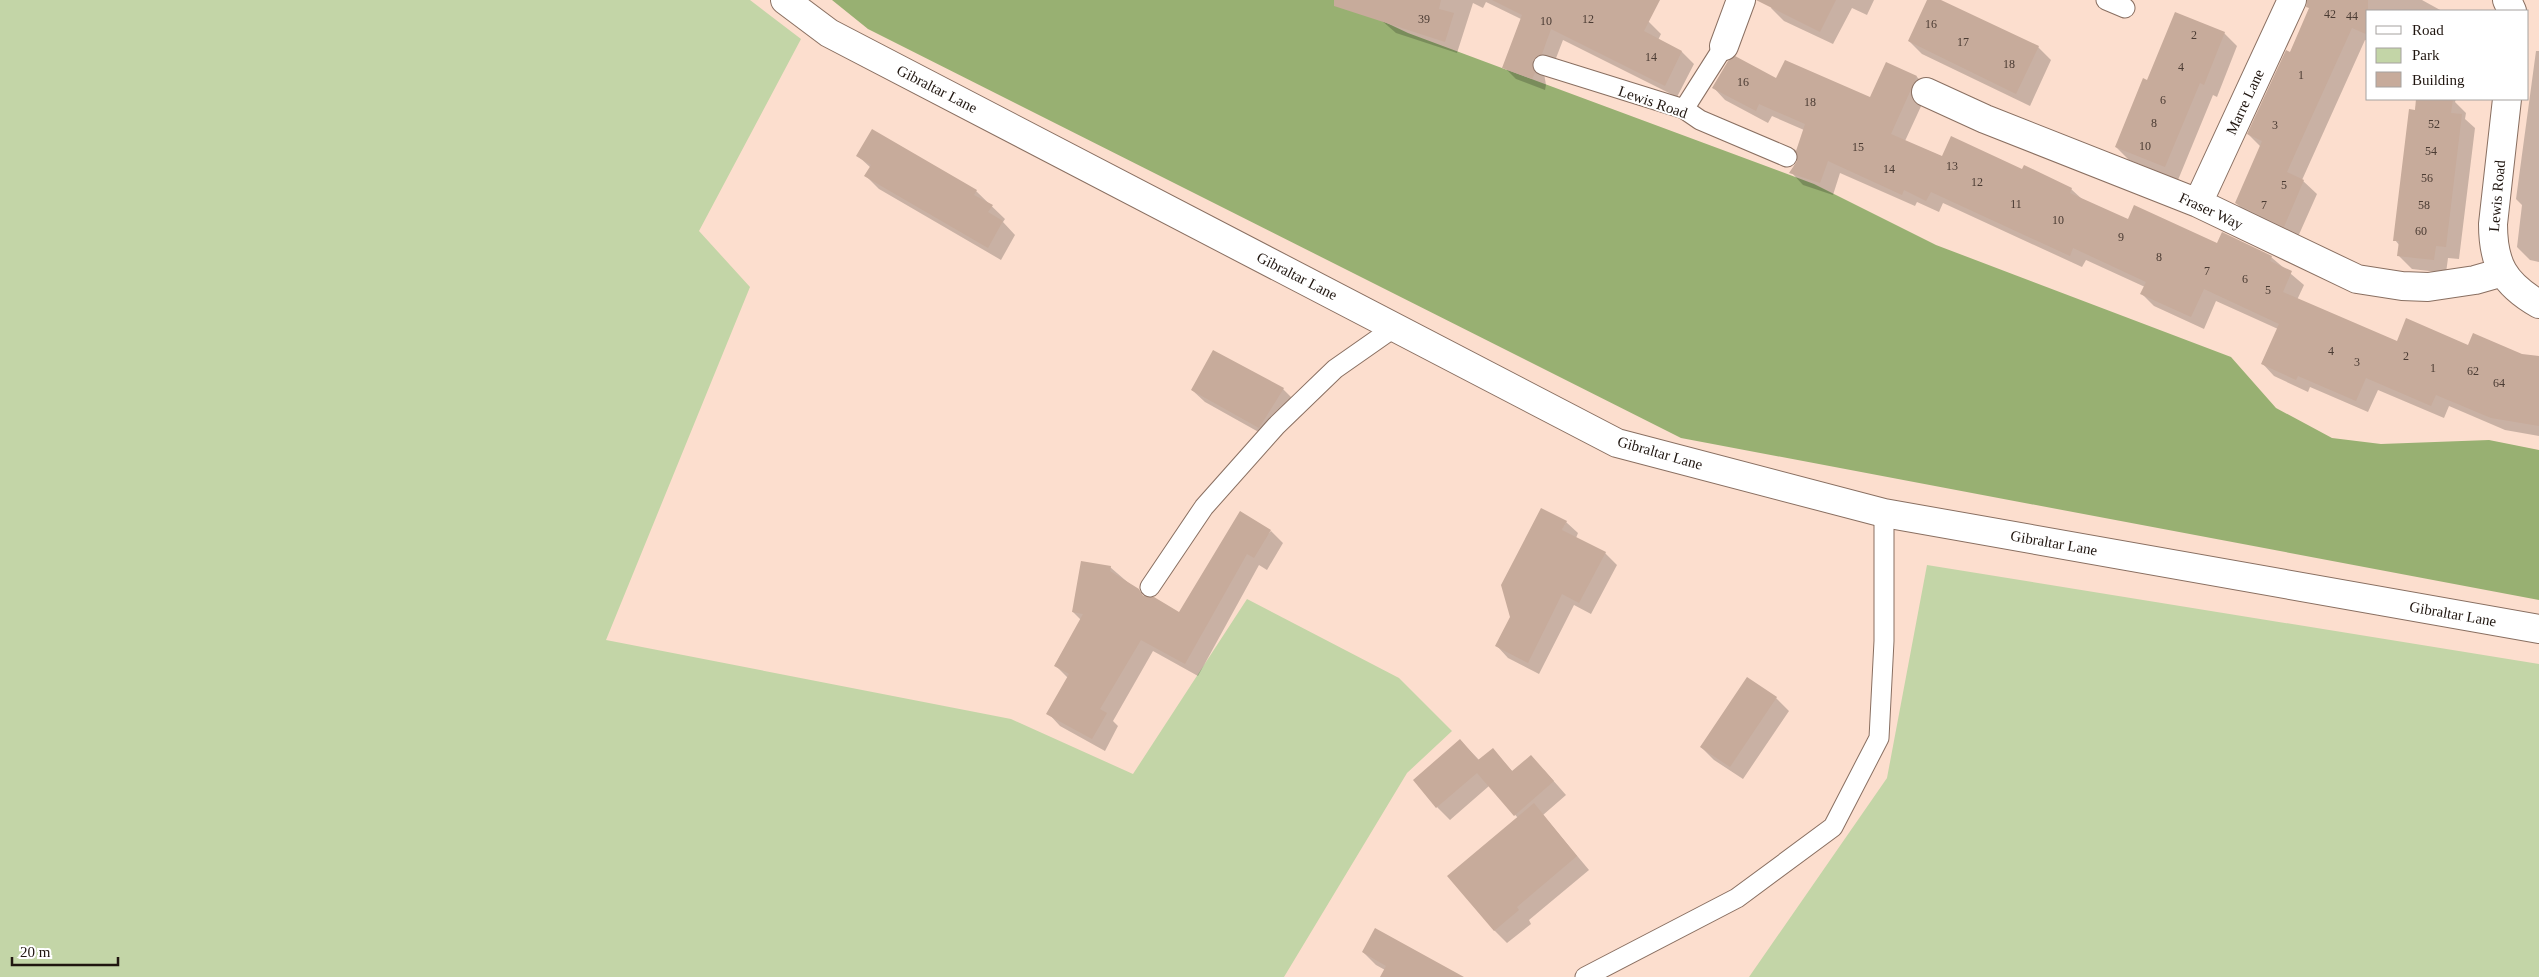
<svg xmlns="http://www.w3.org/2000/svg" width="2539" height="977" font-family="'Times New Roman',serif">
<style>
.green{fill:#c3d5a7}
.forest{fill:#98b072}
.shadow{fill:#0003}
.building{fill:#c7ab9b}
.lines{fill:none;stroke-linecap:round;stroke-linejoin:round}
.service-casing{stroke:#896f61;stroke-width:21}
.minor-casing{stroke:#896f61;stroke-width:30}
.service{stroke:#fff;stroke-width:19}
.minor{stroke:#fff;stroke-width:28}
.labels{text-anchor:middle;stroke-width:4;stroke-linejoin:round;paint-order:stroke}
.number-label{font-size:12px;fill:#4a3b33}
.street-label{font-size:15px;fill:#201610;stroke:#fff}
</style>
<rect width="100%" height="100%" fill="#fcdece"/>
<path class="green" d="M0 0H750L801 39 699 231 750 287 606 640 1011 719 1133 774 1247 599 1399 678 1452 731 1407 773 1284 977H0Z
M1927 565 2539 664V977H1749L1887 778Z"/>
<path class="forest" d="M832 0H1347L1374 17 1408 33 1814 184 1936 245 2231 357 2276 408 2332 438 2381 444 2489 440 2539 450V600L1681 438 868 29Z"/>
<path class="shadow" d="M1358 0H1604L1649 22 1661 34 1658 40 1682 52 1694 64 1677 97 1563 40 1553 66 1544 73 1546 85 1545 90 1516 79 1504 67 1521 19 1486 2 1483 8 1473 3 1457 53 1396 33Z
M1775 0H1874L1867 15 1852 8 1833 44 1784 21 1771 8Z
M1929 0H1938L2038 47 2051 60 2030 106 1922 54 1909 41Z
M2314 0H2422L2442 11H2368V41L2365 40 2302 180 2317 194 2297 239 2249 216 2236 203 2261 147 2248 134 2290 53Z
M2224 33 2237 46 2217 97 2213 95 2178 180 2129 160 2116 147 2148 81Z
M2536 51H2539V262L2530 260 2517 247 2522 205 2516 199Z
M1887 64 1917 77 1929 89 1905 141 1943 157 2023 171 2071 189 2083 200 2129 221 2271 257 2304 285 2297 300 2398 342 2469 346 2539 358V436L2505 430 2449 406 2444 418 2378 390 2368 412 2310 387 2308 392 2274 376 2262 363 2278 329 2216 301 2204 329 2154 306 2142 294 2145 287 2086 260 2082 267 1943 203 1939 212 1917 202 1915 206 1840 173 1833 195 1803 185 1791 172 1799 161 1804 130 1772 116 1768 123 1725 100 1713 87 1776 80 1871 98Z
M2417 99H2456L2455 102 2466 113 2465 119 2475 128 2459 259 2448 258 2446 273 2412 269 2399 256 2400 246 2395 240Z
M858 156 976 191 1005 219 1003 222 1015 235 1001 260 879 189 866 176 871 168Z
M1283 389 1296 402 1273 440 1205 402 1192 390Z
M1566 522 1578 533 1576 538 1605 553 1617 565 1591 614 1574 605 1539 674 1508 658 1497 646Z
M1271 531 1283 543 1267 570 1259 565 1198 676 1153 651 1113 721 1118 726 1105 751 1060 726 1048 713 1068 678 1055 665 1081 620 1073 612 1110 567 1146 598 1180 614Z
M1776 698 1789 711 1743 779 1714 760 1701 747Z
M1460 740 1480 761 1493 750 1513 772 1544 770 1566 795 1543 815 1589 870 1529 920 1531 924 1507 943 1494 930 1518 818 1489 786 1450 820 1437 807Z
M1363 952 1458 977H1382L1385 970 1376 965Z"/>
<path class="building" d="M1334 0H1441L1439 9 1454 13 1445 42 1334 6Z
M1492 0H1660L1644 31 1682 51 1665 86 1551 29 1542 54 1532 61 1535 73 1532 79 1502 68 1522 15Z
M1756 0H1836L1820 32Z
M1927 0H1941L2039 46 2016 94 1908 41Z
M2307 0H2368V35L2352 28 2308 125 2287 172 2304 180 2284 227 2235 203 2262 141 2247 134 2286 50 2290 52 2309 8 2306 7Z
M2175 12 2225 32 2204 85 2200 83 2165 167 2115 147 2143 78 2147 80Z
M1735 56 1776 78 1785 60 1870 97 1886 62 1917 76 1891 134 1942 156 1951 136 2022 169 2024 165 2072 188 2070 193 2128 219 2134 205 2217 243 2222 232 2272 256 2270 261 2292 271 2283 292 2397 341 2406 318 2468 345 2473 333 2522 354 2539 356V426L2491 418 2436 395 2431 406 2366 378 2356 401 2298 376 2296 380 2261 364 2279 324 2204 289 2191 317 2140 294 2146 282 2073 248 2070 256 1931 192 1926 201 1904 190 1902 195 1828 161 1820 183 1789 173 1797 161 1796 151 1805 124 1759 104 1756 111 1712 88 1728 61Z
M2416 99H2453L2451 113 2462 114 2446 247 2436 246 2434 260 2397 256 2399 241H2393L2409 109 2415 110Z
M872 129 977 190 974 195 993 205 988 212 1003 221 988 248 864 176 871 165 856 156Z
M1213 350 1284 388 1259 428 1191 390Z
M1541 508 1567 521 1562 530 1606 552 1579 603 1562 594 1528 663 1495 646 1510 617 1501 585Z
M1240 511 1271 530 1254 558 1247 554 1185 664 1141 640 1100 709 1107 713 1092 739 1046 714 1069 674 1054 666 1083 614 1072 612 1081 561 1111 566 1110 571 1139 589 1143 596 1154 597 1179 612Z
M1747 677 1777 697 1730 767 1700 747Z
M1460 739 1478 760 1493 748 1512 771 1531 755 1554 781 1514 816 1477 773 1436 808 1413 780Z
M1534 803 1577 856 1517 907 1519 910 1494 931 1447 876Z
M1375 928 1464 977H1380L1386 966 1362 952Z"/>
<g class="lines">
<defs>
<path id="service" d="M2106 0 2125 8
M1543 65 1684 109 1700 120 1787 157
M1684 109 1724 46
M1150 587 1204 507 1276 426 1335 369 1395 327
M1585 977 1737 898 1833 827 1879 738 1884 641V513"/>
<path id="minor" d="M785 0 829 33 1617 443 1884 513 2539 629
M2507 0 2512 11
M1724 46 1741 0
M1926 92 1985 119 2198 203 2357 279 2402 286 2428 287 2475 280 2503 272
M2507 99 2493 224C2493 264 2504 284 2539 304
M2198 203 2292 0"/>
</defs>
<use href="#service" class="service-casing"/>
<use href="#minor" class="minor-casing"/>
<use href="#service" class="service"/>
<use href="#minor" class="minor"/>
</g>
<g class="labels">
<g class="number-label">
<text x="2330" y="18">42</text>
<text x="2352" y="20">44</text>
<text x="1424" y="23">39</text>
<text x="1588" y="23">12</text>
<text x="1546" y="25">10</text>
<text x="1931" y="28">16</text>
<text x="2194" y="39">2</text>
<text x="1963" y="46">17</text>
<text x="1651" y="61">14</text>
<text x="2009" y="68">18</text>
<text x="2181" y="71">4</text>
<text x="2301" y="79">1</text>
<text x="1743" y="86">16</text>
<text x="2163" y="104">6</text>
<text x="1810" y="106">18</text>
<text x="2154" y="127">8</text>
<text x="2434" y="128">52</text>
<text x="2275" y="129">3</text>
<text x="2145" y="150">10</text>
<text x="1858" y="151">15</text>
<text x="2431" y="155">54</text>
<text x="1952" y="170">13</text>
<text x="1889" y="173">14</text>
<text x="2427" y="182">56</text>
<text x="1977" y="186">12</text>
<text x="2284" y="189">5</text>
<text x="2016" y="208">11</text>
<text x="2264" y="209">7</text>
<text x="2424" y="209">58</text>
<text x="2058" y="224">10</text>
<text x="2421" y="235">60</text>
<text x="2121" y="241">9</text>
<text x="2159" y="261">8</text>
<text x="2207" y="275">7</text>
<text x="2245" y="283">6</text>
<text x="2268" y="294">5</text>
<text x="2331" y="355">4</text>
<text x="2406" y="360">2</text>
<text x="2357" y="366">3</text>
<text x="2433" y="372">1</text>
<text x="2473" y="375">62</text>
<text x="2499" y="387">64</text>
</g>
<g class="street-label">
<text transform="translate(937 89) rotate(27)" y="5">Gibraltar Lane</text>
<text transform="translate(1653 102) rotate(19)" y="5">Lewis Road</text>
<text transform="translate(2245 102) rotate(-65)" y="5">Marre Lane</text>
<text transform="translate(2497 196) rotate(-85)" y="5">Lewis Road</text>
<text transform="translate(2211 211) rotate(25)" y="5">Fraser Way</text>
<text transform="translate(1297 276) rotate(27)" y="5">Gibraltar Lane</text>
<text transform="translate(1660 453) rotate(16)" y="5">Gibraltar Lane</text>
<text transform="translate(2054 543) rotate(10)" y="5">Gibraltar Lane</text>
<text transform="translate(2453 614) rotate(10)" y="5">Gibraltar Lane</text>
</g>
</g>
<rect x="2366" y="10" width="162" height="90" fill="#ffffff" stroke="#a6a29f"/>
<rect x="2376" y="26" width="25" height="8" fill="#ffffff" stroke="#a6a29f"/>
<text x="2412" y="35" font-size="15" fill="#201610">Road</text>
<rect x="2376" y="48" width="25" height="15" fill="#c3d5a7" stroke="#a6a29f"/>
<text x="2412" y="60" font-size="15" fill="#201610">Park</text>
<rect x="2376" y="72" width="25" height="15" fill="#c7ab9b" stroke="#a6a29f"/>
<text x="2412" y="85" font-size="15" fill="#201610">Building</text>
<path d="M12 957v8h106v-8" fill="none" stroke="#201610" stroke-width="2.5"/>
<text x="20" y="957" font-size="15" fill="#201610" stroke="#ffffff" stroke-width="4" paint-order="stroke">20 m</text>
</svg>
